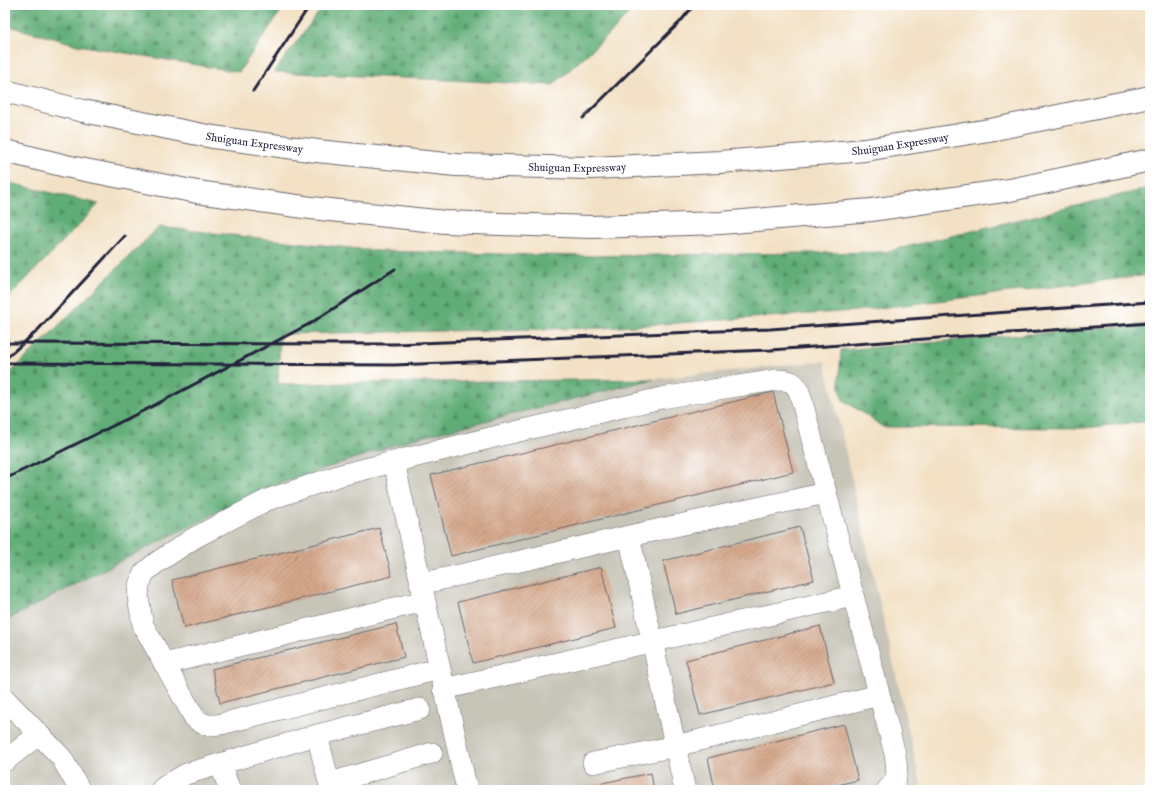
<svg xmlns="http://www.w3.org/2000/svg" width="1155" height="795" font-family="'IM FELL English',serif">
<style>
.industrial{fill:#c7c4b8}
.forest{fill:url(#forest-firs);stroke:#426859}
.building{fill:url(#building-hatch)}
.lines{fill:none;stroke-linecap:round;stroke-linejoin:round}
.minor-casing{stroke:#6b656b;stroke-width:22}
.highway-casing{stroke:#6b656b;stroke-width:24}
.minor{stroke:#fff;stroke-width:21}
.highway{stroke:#fff;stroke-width:22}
.rail{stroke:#22223b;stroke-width:3}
.labels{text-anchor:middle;stroke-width:3.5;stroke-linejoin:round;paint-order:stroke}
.street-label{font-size:11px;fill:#22223b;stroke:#fff}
</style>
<defs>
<pattern id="forest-firs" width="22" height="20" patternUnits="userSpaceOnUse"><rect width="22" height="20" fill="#61ad77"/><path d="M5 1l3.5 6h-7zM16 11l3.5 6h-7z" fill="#508c63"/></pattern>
<pattern id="building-hatch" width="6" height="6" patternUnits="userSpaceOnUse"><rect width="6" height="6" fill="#d5a88b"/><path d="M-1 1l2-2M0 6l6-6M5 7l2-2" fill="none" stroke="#ac8873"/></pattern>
</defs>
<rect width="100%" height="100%" fill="#fff"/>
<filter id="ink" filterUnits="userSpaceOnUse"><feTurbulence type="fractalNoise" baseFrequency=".025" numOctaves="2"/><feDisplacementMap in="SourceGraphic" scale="8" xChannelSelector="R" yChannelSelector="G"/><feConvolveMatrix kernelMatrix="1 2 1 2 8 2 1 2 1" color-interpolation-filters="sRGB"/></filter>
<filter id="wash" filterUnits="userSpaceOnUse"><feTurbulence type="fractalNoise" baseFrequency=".012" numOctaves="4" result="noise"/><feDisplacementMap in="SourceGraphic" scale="16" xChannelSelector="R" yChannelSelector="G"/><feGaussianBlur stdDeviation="0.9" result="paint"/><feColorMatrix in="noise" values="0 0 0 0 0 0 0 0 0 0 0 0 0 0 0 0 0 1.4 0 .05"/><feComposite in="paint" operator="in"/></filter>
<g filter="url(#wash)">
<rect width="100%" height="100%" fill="#f3e1c5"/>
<path class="industrial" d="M825 361 922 790H5V621L126 558 266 488 412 439 653 379Z"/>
<path class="forest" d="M5 5H285L239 72 78 45 5 25Z
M324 5H635L616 28 553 85 274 72Z
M5 182 99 204 5 301Z
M1150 188V275L855 311 603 328 280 334 278 384 653 379 412 439 266 488 126 558 5 621V378L159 227 377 251 584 256 885 252Z
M1150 324V421L1084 428 883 427 842 399 839 381 841 350Z"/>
<g id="blocks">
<path class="building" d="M773 392 793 472 451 556 431 475Z
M800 527 814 580 676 614 663 561Z
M379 528 392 576 184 628 172 580Z
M601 567 616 628 473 663 458 602Z
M396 624 404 657 220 703 212 669Z
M820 626 834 682 700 715 686 660Z
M844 724 858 780 817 790H715L708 758Z
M651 773 654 790H573V789Z"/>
</g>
</g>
<g filter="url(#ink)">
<use href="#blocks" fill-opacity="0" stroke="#6b656b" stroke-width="1"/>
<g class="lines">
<defs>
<path id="minor" d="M394 462 467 790
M629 536 685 790
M420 584 629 536 826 493
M164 664 424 601
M439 669 221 724C209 726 203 726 194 717L143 625 138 597 139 585 144 573 156 563 194 538 267 500 341 475 502 435 661 398 777 380C790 380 795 381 800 394L895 754C897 770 900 778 887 790
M443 689 853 596
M5 699 61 757 80 790
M317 735 420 709
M5 761 39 734
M593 763 676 746 879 695
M220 764 230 790
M330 783 432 753
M161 790 164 787 186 774 317 735 331 790"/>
<g id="highway">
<path id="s1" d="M5 91 83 111 213 137 317 151 456 165 592 168 720 162 865 150 995 129 1150 97"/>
<path d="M5 151 70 167 197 192 311 208 445 222 591 227 721 223 871 210 1010 190 1150 160"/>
</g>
</defs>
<use href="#minor" class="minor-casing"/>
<use href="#highway" class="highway-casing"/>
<use href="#minor" class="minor"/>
<use href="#highway" class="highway"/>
<path class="rail" d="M253 91 310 5
M583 118 680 22 694 5
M5 343 395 344 770 329 1150 302
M5 359 36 332 125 236
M5 363 394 365 771 350 1150 323
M5 479 149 408 311 323 395 269"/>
</g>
</g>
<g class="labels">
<g class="street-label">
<text dy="4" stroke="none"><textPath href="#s1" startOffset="255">Shuiguan Expressway</textPath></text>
<text dy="4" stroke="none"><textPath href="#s1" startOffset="903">Shuiguan Expressway</textPath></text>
<text dy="4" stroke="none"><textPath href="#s1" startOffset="579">Shuiguan Expressway</textPath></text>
</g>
</g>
<rect width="1155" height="795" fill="none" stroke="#fff" stroke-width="20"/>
</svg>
